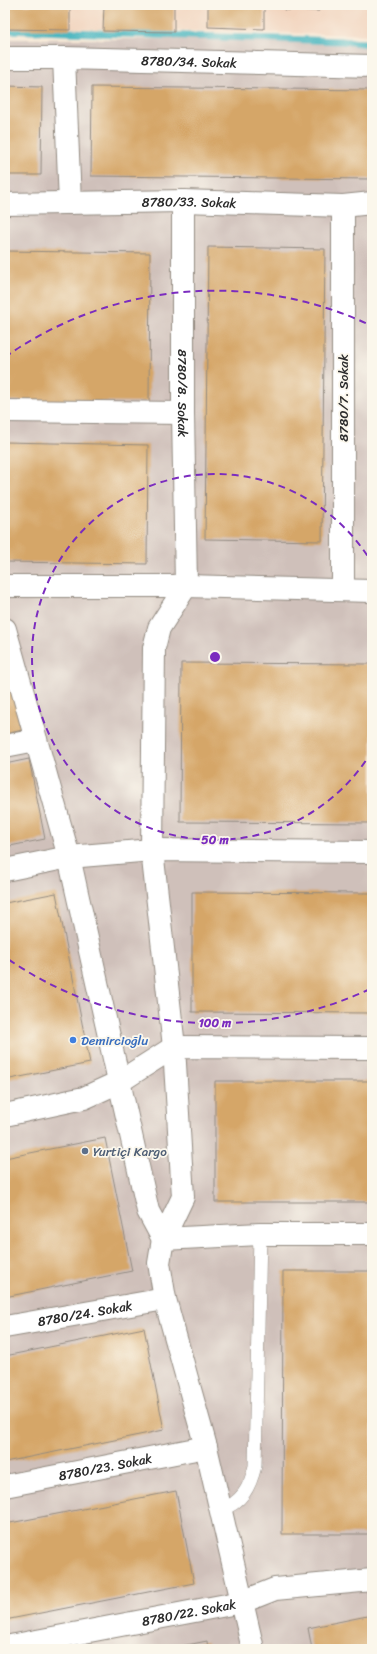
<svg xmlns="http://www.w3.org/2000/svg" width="377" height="1654" font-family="Sriracha,sans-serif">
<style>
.built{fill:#f2d4be}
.industrial{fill:#cfc0ba}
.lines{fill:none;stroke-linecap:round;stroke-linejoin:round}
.stream{stroke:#46b5bf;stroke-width:7}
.building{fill:#d5a668}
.service-casing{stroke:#928a80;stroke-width:14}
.minor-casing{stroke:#928a80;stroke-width:24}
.service{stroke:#fff;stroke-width:13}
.minor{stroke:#fff;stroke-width:22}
.ring{fill:none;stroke:#7b2cbf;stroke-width:2;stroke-dasharray:7 5}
.shop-dot{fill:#3f7fe0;stroke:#fbf7ec;stroke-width:1.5}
.service-dot{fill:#5c6f8a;stroke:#fbf7ec;stroke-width:1.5}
.labels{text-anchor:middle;stroke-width:3.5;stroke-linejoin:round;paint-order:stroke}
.street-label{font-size:13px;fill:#2b2b2b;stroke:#fbf7ec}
.shop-label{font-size:13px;fill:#366cbe;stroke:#fbf7ec;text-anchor:start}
.service-label{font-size:13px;fill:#4e5e75;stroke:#fbf7ec;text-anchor:start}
.centre{fill:#7b2cbf;stroke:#fbf7ec;stroke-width:2}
.ring-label{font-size:12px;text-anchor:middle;font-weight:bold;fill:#7b2cbf;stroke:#fbf7ec;stroke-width:3.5;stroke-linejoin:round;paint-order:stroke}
</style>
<rect width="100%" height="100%" fill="#fbf7ec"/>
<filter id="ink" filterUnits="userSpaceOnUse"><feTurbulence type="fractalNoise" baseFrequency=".025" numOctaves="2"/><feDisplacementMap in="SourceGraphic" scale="8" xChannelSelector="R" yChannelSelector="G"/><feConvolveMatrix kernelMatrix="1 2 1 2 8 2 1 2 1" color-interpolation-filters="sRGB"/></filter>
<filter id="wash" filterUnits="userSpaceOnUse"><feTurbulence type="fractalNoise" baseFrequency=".012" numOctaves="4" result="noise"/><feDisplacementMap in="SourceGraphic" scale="16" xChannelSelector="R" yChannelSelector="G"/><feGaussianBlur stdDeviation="0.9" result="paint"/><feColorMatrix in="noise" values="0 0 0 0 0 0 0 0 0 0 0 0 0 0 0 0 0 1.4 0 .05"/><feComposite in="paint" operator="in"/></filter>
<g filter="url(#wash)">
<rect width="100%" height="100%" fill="#f8e9d6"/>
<path class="built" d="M5 5H372V35L5 27Z"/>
<path class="industrial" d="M5 39H372V1649H5Z"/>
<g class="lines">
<path class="stream" d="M5 30 341 41 372 44"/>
</g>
<g id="blocks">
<path class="building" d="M5 5H70V30L5 29Z
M104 5H174V32L103 31Z
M208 5H264V29L208 27Z
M284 5H319V11L284 10Z
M5 86 42 87 41 175H5Z
M92 87 372 90V179L91 176Z
M208 247 325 249 322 541 205 539Z
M5 251 150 253 149 402 5 401Z
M5 442 148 445 147 564 5 562Z
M5 659 23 730 5 734Z
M181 663 372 664V823L180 822Z
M29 759 45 839 5 847V764Z
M192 892 372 893V1013L192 1012Z
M56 893 90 1063 5 1080V903Z
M215 1081H372V1202H215Z
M105 1138 132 1271 5 1297V1158Z
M283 1271H372V1534H282Z
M144 1328 164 1430 5 1462V1356Z
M176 1491 194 1583 5 1620V1524Z
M372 1615V1649H312L308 1628Z
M207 1641 208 1649H172V1648Z"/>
</g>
</g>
<g filter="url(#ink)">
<use href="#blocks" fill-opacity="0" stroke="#928a80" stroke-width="1"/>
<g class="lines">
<defs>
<path id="service" d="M220 1510C242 1503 250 1487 255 1466L260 1234"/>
<g id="minor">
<path id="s1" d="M5 58H64L372 66"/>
<path d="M64 58 70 203"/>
<path id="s2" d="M183 201V413L186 586 159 628 154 648 152 850 174 1047 183 1197 163 1239 159 1263 165 1299 206 1447 253 1649"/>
<path id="s3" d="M5 204 183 201 343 206 372 203"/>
<path d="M343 206V590"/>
<path d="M5 411 183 413"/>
<path d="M5 586H186L372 591"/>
<path d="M5 629 69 857 148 1211 163 1239"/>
<path d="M5 746 36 740"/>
<path d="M5 870 69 857 152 850 372 852"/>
<path d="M5 1115 84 1098 119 1082 174 1047 372 1048"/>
<path d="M163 1239 260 1234H372"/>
<path id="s4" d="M5 1327 165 1299"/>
<path id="s5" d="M5 1486 206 1447"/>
<path id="s6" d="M5 1647 242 1602 275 1589 372 1580"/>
</g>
</defs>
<use href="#service" class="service-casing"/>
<use href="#minor" class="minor-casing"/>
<use href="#service" class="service"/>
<use href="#minor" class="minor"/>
</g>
</g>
<g class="ring">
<path d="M372 751A183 183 0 1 1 372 563"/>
<path d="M370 989A366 366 0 0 1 5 957M5 357A366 366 0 0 1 370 325"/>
</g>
<circle class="shop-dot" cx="73" cy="1040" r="4"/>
<circle class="service-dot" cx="85" cy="1151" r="4"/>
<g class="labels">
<g class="street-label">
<text dy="5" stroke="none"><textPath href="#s1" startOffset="184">8780/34. Sokak</textPath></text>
<text dy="5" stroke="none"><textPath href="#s3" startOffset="184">8780/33. Sokak</textPath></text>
<text dy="5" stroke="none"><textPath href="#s2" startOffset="192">8780/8. Sokak</textPath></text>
<text transform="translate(343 398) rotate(-90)" y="5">8780/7. Sokak</text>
<text dy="5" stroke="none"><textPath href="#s4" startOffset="81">8780/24. Sokak</textPath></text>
<text dy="5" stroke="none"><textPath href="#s5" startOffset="102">8780/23. Sokak</textPath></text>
<text dy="5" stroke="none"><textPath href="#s6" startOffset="187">8780/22. Sokak</textPath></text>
</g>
<g class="shop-label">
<text x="81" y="1045">Demircioğlu</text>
</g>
<g class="service-label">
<text x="93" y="1156">Yurtiçi Kargo</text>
</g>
</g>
<circle cx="215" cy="657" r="6" class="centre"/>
<g class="ring-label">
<text x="215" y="844">50 m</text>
<text x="215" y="1027">100 m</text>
</g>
<rect width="377" height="1654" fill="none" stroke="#fbf7ec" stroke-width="20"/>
</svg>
